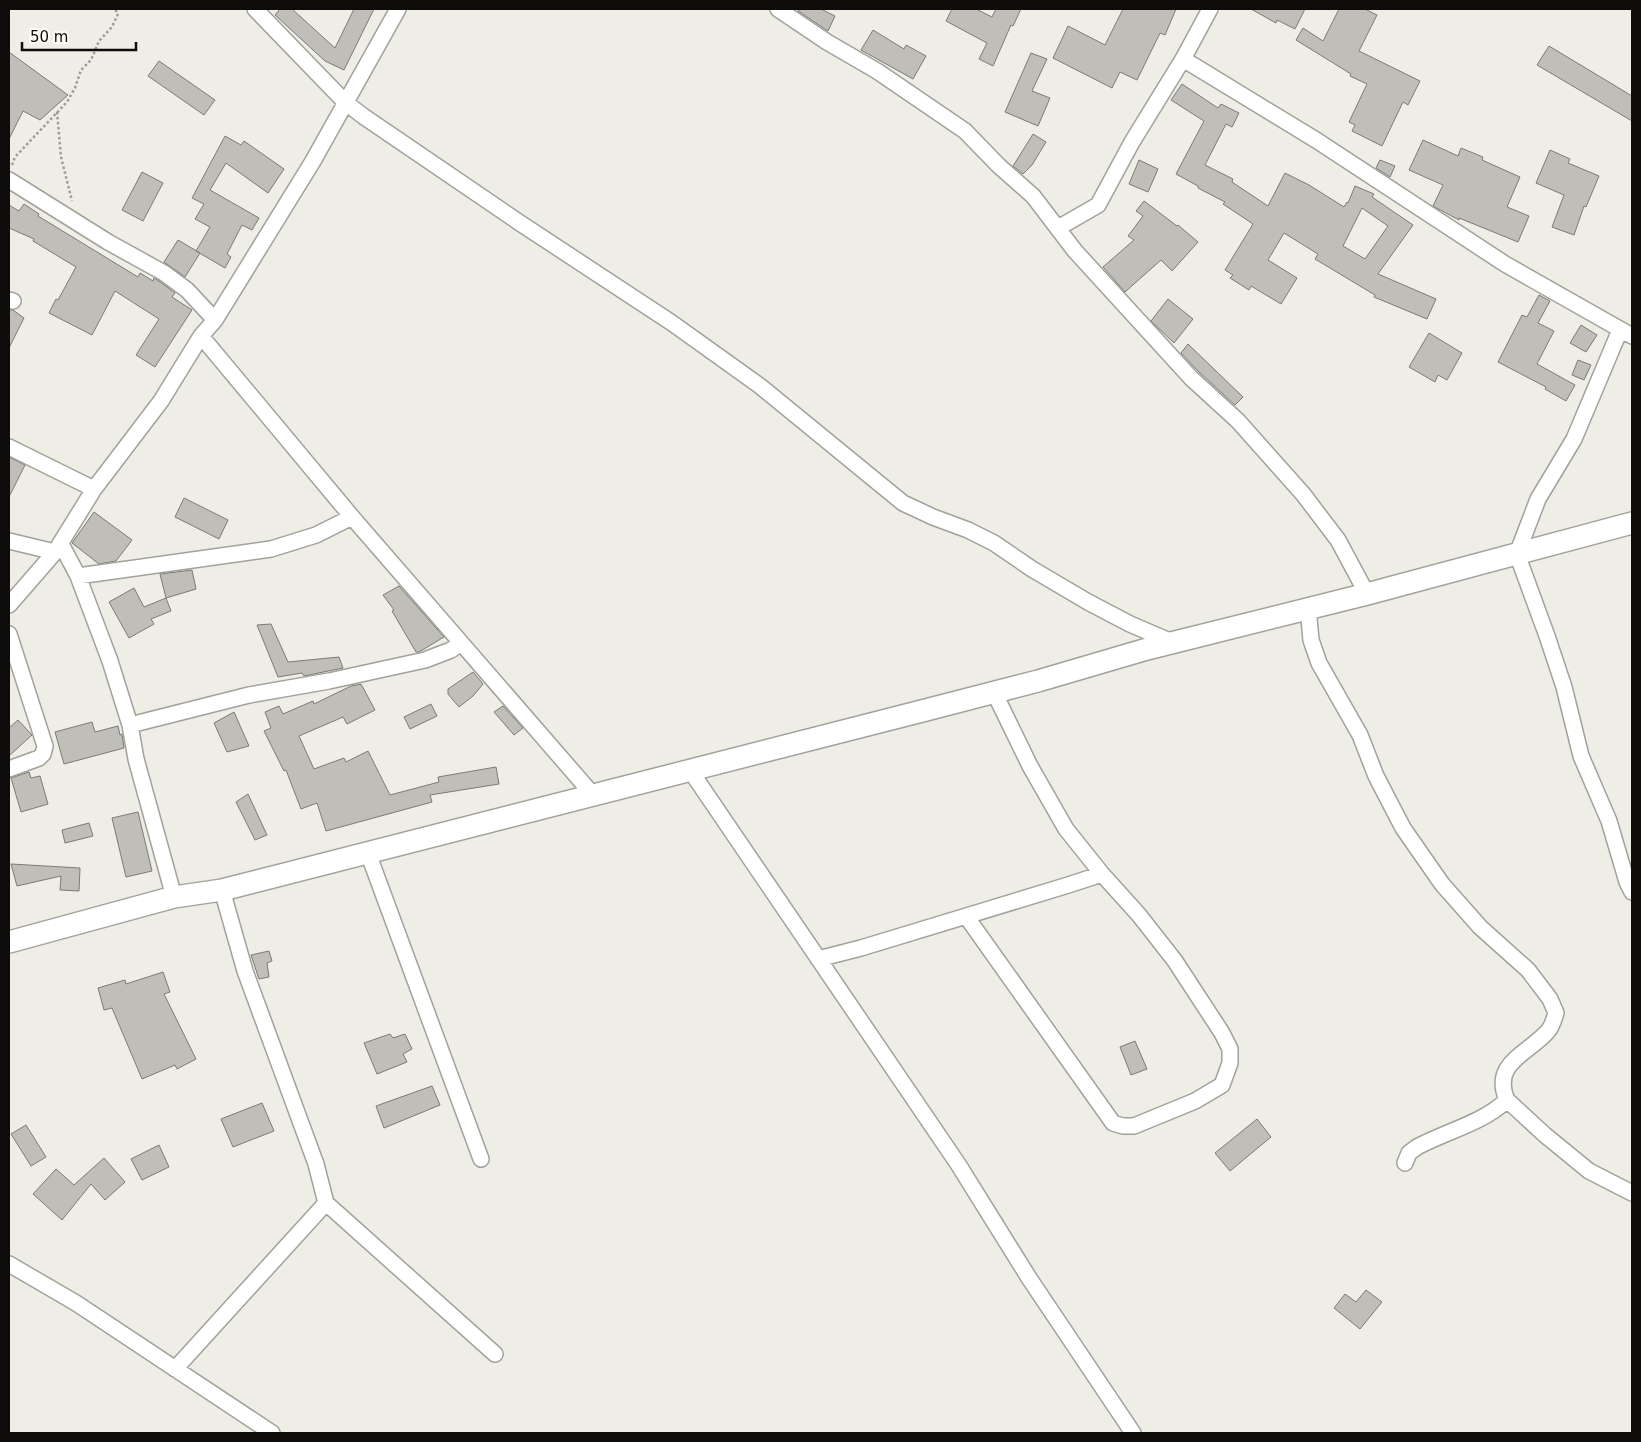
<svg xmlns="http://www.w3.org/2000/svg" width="1641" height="1442" font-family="'DejaVu Sans',sans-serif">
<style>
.building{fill:#bfbeb8;stroke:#7b7a74;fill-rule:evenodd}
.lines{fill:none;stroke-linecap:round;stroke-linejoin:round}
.street-casing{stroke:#a2a19a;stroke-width:18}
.secondary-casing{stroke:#a2a19a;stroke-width:24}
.path{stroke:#9d9c96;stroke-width:2.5;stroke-dasharray:2.5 2.5;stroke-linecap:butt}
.street{stroke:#fff;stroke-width:15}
.secondary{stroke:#fff;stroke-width:21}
</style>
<rect width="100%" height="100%" fill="#eeede6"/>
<path class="building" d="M280 9H292L335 48 354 9H374L344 70 325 61 275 15Z
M799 9H821L835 16 828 31 798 11Z
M952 9H976L992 17 996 9H1021L1013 26 1011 25 993 66 979 59 987 43 946 21Z
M1123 9H1176L1165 35 1160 33 1137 80 1120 72 1112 88 1053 58 1068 26 1105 45Z
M1251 9H1305L1295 29 1277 20 1276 23Z
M1339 9H1365L1377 15 1359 51 1420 81 1408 105 1403 102 1382 146 1352 131 1355 125 1349 122 1367 84 1350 76 1351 74 1296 40 1303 28 1323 41Z
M873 30 904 49 906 45 926 56 913 79 861 50Z
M1549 46 1632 96V121L1537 65Z
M9 52 68 95 40 120 23 111 9 139Z
M1031 53 1047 59 1032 91 1050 98 1038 126 1005 112Z
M159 61 215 100 204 115 148 76Z
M1182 84 1218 108 1221 104 1239 113 1232 127 1226 124 1205 165 1233 179 1232 182 1268 206 1285 173 1309 185 1344 207 1347 202 1348 203 1355 186 1374 194 1372 197 1413 225 1378 274 1436 299 1427 319 1374 297 1375 295 1315 259 1318 254 1284 233 1268 260 1297 278 1281 304 1251 286 1249 290 1230 278 1233 275 1225 270 1253 224 1223 204 1225 202 1198 188V186L1176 174 1204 121 1171 100ZM1362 208 1388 226 1365 259 1343 246Z
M1033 134 1046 142 1032 165 1023 174 1013 166Z
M225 136 241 145 244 141 284 169 268 193 226 163 210 190 259 218 252 230 242 225 227 254 231 257 225 268 196 251 210 227 195 219 204 204 192 198Z
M1423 140 1458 156 1461 148 1483 157 1482 160 1520 177 1507 207 1529 216 1518 242 1459 218V220L1433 206 1443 185 1409 170Z
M1550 150 1570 159 1568 163 1599 176 1586 207 1584 206 1574 235 1552 227 1564 195 1536 183Z
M1139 160 1158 169 1148 192 1129 184Z
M1380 160 1395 166 1390 177 1376 168Z
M142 172 163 183 143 221 122 210Z
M1144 201 1177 226 1178 225 1198 242 1172 271 1161 260 1125 292 1103 267 1134 240 1128 236 1143 216 1136 211Z
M24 204 39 214 38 216 138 277 140 273 153 281 154 278 159 281 175 293 172 297 192 310 155 367 136 355 159 319 115 291 92 335 49 313 56 299 58 300 76 267 33 241 34 239 9 228V205L19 211Z
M178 240 200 253 185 277 164 262Z
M1539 295 1550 301 1538 323 1554 331 1537 364 1575 385 1566 401 1545 389 1546 387 1498 362 1522 315 1527 317Z
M1168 299 1193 319 1174 343 1151 321Z
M9 310H13L24 318 9 348Z
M1581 325 1597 335 1586 352 1570 343Z
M1429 333 1462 353 1447 380 1438 375 1435 382 1409 367Z
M1188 344 1243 397 1235 405 1198 371 1181 353Z
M1578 360 1591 365 1584 380 1572 375Z
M9 457 25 465 9 497Z
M184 498 228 520 219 539 175 517Z
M94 512 132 540 116 561 99 564 72 543Z
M192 570 196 589 166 598 160 574Z
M399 586 444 637 419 652H416L392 611 394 610 383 595Z
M134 588 144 607 166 598 171 611 151 619 154 624 129 638 109 602Z
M271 624 288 662 339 657 343 668 304 676 302 673 278 677 257 625Z
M473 672 483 684 473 696 459 707 448 694V689Z
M361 684 375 710 347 724 343 717 299 736 314 769 344 758 346 762 368 751 390 795 439 782 438 777 496 767 499 784 430 795 432 802 326 831 317 803 301 809 286 770 284 771 264 731 271 728 265 712 279 706 283 714 313 701 314 704 351 686Z
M431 704 437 716 410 729 404 717Z
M503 706 523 728 514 735 494 712Z
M234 712 249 746 227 752 214 723Z
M18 720 32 735 9 756V728Z
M92 722 95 732 118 726 120 735 122 734 124 748 64 764 55 732Z
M29 772 31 778 40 776 48 804 21 812 11 778Z
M248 794 267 835 255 840 236 802Z
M138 812 152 871 126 877 112 818Z
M89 823 93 836 65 843 62 830Z
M11 864 80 868 79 891 60 890 61 876 17 886Z
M269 951 272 961 267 963 269 977 259 979 251 955Z
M163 972 170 992 164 994 196 1059 177 1069 175 1065 142 1079 112 1008 104 1010 98 988 125 980 126 984Z
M390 1034 393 1038 405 1034 412 1049 403 1054 407 1062 377 1074 364 1043Z
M1135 1041 1147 1069 1131 1075 1120 1047Z
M432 1086 440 1105 384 1128 376 1106Z
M262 1103 274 1131 233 1147 221 1119Z
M1257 1119 1271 1137 1230 1171 1215 1153Z
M26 1125 46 1157 31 1166 11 1134Z
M159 1145 169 1167 142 1180 131 1159Z
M104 1158 125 1182 105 1200 91 1184 62 1220 33 1194 56 1169 74 1185Z
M1366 1290 1382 1302 1360 1329 1334 1308 1345 1294 1356 1302Z"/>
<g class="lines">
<defs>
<path id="street" d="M255 9 345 102 363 116 520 223 672 323 760 386 903 503 933 517 968 530 994 543 1032 569 1088 602 1130 624 1172 642
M778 9 827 42 877 71 965 131 999 166 1033 196 1075 251 1191 378 1238 421 1303 494 1338 540 1367 594
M1183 59 1316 140 1505 264 1632 336
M9 180 108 242 164 273 187 290 215 320
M1058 228 1098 205 1132 142 1183 59 1210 9
M9 300 13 301
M1620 330 1574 439 1538 499 1517 554 1547 636 1564 687 1581 756 1609 821 1627 882 1632 892
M201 336 352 517 594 796
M9 447 94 489
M9 541 55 552
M61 544 78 576 110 661 130 725 136 759 174 897
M78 576 271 549 316 535 352 517
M9 605 55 552 94 489 161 401 201 336 215 320 313 161 398 9
M1308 608 1311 640 1319 663 1360 735 1376 776 1403 828 1442 884 1480 927 1528 970 1550 999 1556 1013C1554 1019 1552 1027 1548 1031 1528 1054 1491 1063 1507 1100L1545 1135 1589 1171 1632 1193
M9 634 45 746 43 754 39 758 9 769
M130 725 249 695 329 681 425 660 451 650 461 643
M690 770 958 1164 1029 1278 1133 1433
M368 853 481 1159
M966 916 1113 1123 1123 1126H1134L1195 1101 1222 1085 1230 1063V1049L1222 1033 1175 961 1139 915 1102 874 1066 829 1030 766 994 692
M818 959 861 948 1065 886 1102 874
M1405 1163 1409 1153 1417 1147C1447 1131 1483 1123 1507 1100
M326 1203 495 1354
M9 1264 76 1303 272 1433
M175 1369 326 1203 316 1164 245 971 222 890"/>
<path id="secondary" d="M9 942 174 897 222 890 922 711 1038 681 1147 649 1367 594 1632 523"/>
</defs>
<use href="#street" class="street-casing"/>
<use href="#secondary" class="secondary-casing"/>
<path class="path" d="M57 112 61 157 72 201
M12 165 15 157 67 102 75 88 81 70 91 60 99 41 112 27 118 14 115 9"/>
<use href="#street" class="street"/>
<use href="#secondary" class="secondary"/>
</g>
<rect width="1641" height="1442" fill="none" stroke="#0d0c0a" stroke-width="20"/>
<path d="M22 42v8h114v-8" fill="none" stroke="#0d0c0a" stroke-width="2.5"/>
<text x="30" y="42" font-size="15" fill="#0d0c0a" stroke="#fcfbf4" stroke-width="4" paint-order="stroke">50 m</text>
</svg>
